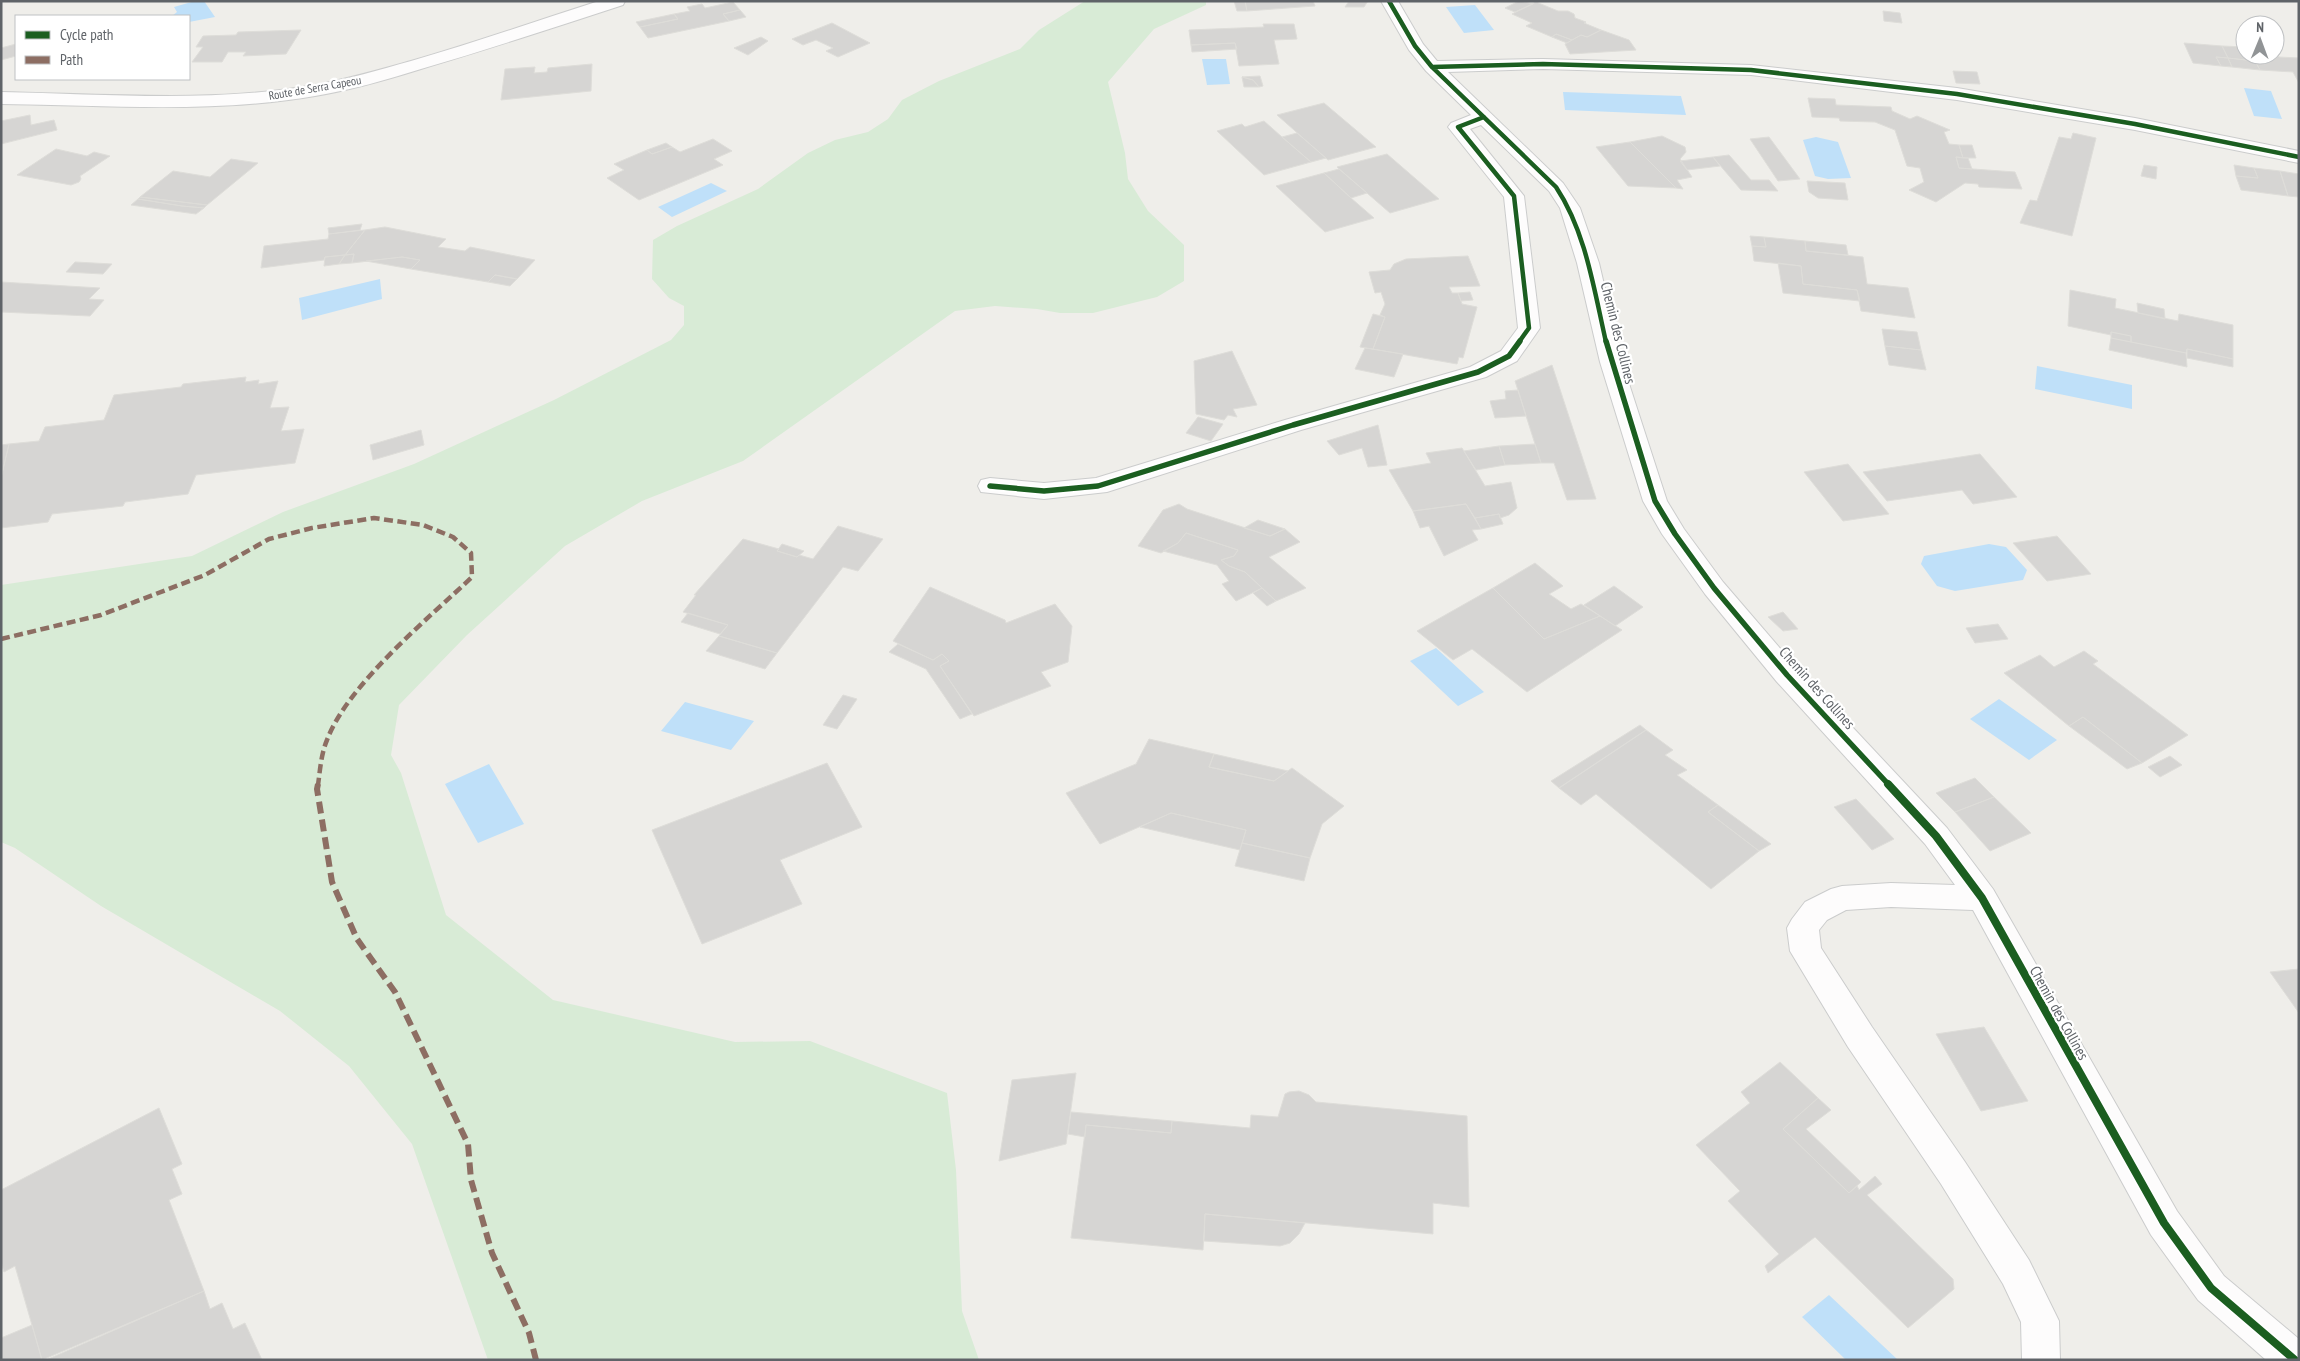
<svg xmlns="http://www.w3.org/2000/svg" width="2300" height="1361" font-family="'PT Sans Narrow',sans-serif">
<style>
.green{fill:#d8ebd6}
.water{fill:#bfe0f9}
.building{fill:#d6d5d3;stroke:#deddd9}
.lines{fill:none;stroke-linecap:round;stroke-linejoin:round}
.minor-casing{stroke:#cbcccc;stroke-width:2}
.minor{fill:#fdfcfc;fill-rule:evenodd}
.quiet-far1{stroke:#8d6e63;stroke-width:4.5;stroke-dasharray:9 4.5;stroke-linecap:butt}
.quiet{stroke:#8d6e63;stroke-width:6;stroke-dasharray:12 6;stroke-linecap:butt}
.cycleway-far2-casing{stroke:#fff;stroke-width:7}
.cycleway-far1-casing{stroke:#fff;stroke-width:9}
.cycleway-casing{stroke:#fff;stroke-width:11}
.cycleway-far2{stroke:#1b5e20;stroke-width:4.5}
.cycleway-far1{stroke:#1b5e20;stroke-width:5.5}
.cycleway{stroke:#1b5e20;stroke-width:8}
.labels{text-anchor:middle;stroke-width:4.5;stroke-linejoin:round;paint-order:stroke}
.far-street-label{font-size:12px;fill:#5f6368;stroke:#fff}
.street-label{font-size:15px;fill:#5f6368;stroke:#fff}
</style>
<rect width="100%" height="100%" fill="#efeeea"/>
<path class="green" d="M1085 1H1206V5L1154 29 1108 82 1125 153 1128 179 1148 211 1184 245V281L1157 297 1093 313H1060L1037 309 995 306 955 311 743 461 642 501 565 546 467 635 399 705 391 755 401 773 446 915 553 1000 735 1042 810 1041 947 1093 956 1170 962 1311 979 1360H488L412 1144 349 1066 280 1011 101 906 15 848 1 842V585L192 556 283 512 414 464 554 400 671 340 684 325V306L669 298 652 279 653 240 677 226 758 189 808 153 835 140 868 132 888 119 902 100 939 81 1020 49 1039 30Z"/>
<path class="water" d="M195 1H204L215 17 189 22V16H172L177 12 174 7Z
M1475 5 1494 30 1464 33 1446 7Z
M1202 59H1226L1230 84 1207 85Z
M2244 88 2271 91 2282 119 2254 116Z
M1563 92 1681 96 1686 115 1565 110Z
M1816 137 1838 142 1851 178 1828 179 1815 176 1803 140Z
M711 183 727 191 672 217 658 207Z
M380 279 382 299 302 320 299 298Z
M2037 366 2132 385V409L2035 389Z
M1989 544 2006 547 2027 570 2023 580 1955 591 1937 586 1921 564 1924 556Z
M1436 648 1484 692 1458 706 1410 661Z
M1999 699 2057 740 2029 760 1970 719Z
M685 702 754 721 731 750 661 731Z
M489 764 524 824 478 843 445 784Z
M1829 1295 1898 1360H1846L1802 1317Z"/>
<path class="building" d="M1234 1H1245L1247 11H1237Z
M1245 1H1313L1315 6 1247 11Z
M1349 1H1368L1364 7H1345Z
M1519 1 1533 4 1515 12 1505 8Z
M733 2 740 10 723 14 729 21 648 38 640 27 678 19 674 14 690 11 687 7 702 4 705 8Z
M1536 2 1558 11H1568L1574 14 1575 18 1586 22 1584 23 1601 30 1587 37 1581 35 1572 40 1556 34 1552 37 1526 26 1532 23 1512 14Z
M740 10 746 17 729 21 723 14Z
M1883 11 1900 13 1902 23 1884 21Z
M674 14 678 19 640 27 636 22Z
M832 23 870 43 838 57 826 51 833 48 816 40 803 45 792 39Z
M1263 24H1294L1297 39 1274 40 1279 64 1239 66 1235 43 1191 45 1189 30 1264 27Z
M301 30 286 54 243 56 246 52H228L222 62H192L203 47H196L203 36 236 35 238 32Z
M1601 30 1629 40 1636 50 1570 54 1565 44 1581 35 1587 37Z
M1556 34 1572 40 1567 43 1552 37Z
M761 37 768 41 748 55 734 48Z
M1235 43 1237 49 1192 52 1191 45Z
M2184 43 2222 46 2228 58 2216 57 2221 66 2193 63Z
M16 44V56L1 60V48Z
M2222 46 2245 47V55H2275V50L2279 57 2299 58V83L2293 72 2260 70 2255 61 2228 58Z
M2216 57 2228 58 2232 67 2221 66Z
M2228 58 2255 61 2260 70 2232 67Z
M592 64 591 91 501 100 505 69 535 67 534 73 547 72 548 68Z
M1953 71 1977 72 1980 84 1956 83Z
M1260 76 1263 86 1259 87 1253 80 1242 77Z
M1242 77 1253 80 1259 87H1244Z
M1808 98 1835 99 1836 105 1891 107 1892 111 1910 119 1917 116 1950 130 1944 132 1949 144 1959 145 1963 158 1956 157 1959 168 2015 172 2022 189 1979 187 1978 184 1965 183 1936 202 1909 190 1924 182 1920 168 1907 166 1895 130 1875 122 1840 121 1839 118 1812 117Z
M1324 103 1376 147 1328 160 1277 115Z
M30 115 31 125 54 120 57 130 1 144V121Z
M1264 121 1282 137 1311 162 1264 175 1217 131 1242 124 1245 127Z
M1297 133 1326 158 1311 162 1282 137Z
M2073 133 2096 138 2072 236 2020 223 2030 200 2037 201 2059 137 2071 139Z
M1662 136 1685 147 1686 152 1680 159 1692 177 1677 180 1683 189 1676 188 1630 142Z
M1769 137 1800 179 1778 181 1750 139Z
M713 139 732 151 714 159 723 165 639 200 607 178 624 170 614 164 647 150 652 154 672 147 680 152Z
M1630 142 1676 188 1628 186 1596 147Z
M666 143 672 147 652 154 647 150Z
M1959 145H1972L1976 158H1963Z
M56 149 87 156 94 152 110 156 80 176 81 179 79 182 71 185 17 175Z
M1387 154 1439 199 1390 213 1337 167Z
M1729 155 1751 180H1769L1778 191 1741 190 1713 157Z
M1713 157 1720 166 1687 170 1680 161Z
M1956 157 1968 158 1972 169 1959 168Z
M231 159 258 163 207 205 140 197 173 171 210 177Z
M2144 165 2157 167 2156 179 2141 176Z
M2234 165 2254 168 2258 178 2236 176Z
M2254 168 2280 171 2288 196 2241 190 2236 176 2258 178Z
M1339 169 1367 193 1351 198 1324 173Z
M2280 171 2299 174V197L2288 196Z
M1324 173 1351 198 1374 218 1325 232 1276 186Z
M1807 181 1845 183 1848 200 1818 198 1809 192Z
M140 197 207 205 204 208 182 206 138 199Z
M138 199 182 206 204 208 196 214 131 205Z
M362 224 360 230 329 234 328 228Z
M385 227 446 239 438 247 465 251 470 247 535 260 517 279 495 275 488 282 411 269 420 260 402 257 352 263 354 254 345 255 365 230Z
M365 230 345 255 325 257 324 260 261 268 264 246 328 239 329 234Z
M1750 236 1764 237 1766 247 1752 246Z
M1764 237 1805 241 1806 251 1863 257 1867 284 1908 288 1915 318 1861 311 1857 290 1803 284 1801 266 1754 261 1752 246 1766 247Z
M1805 241 1846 245 1848 255 1806 251Z
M354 254 352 263 339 264 345 255Z
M345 255 339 264 324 266 325 257Z
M1468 256 1480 286 1449 287 1452 293H1458L1462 304 1477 307 1463 358 1459 357 1457 364 1373 349 1385 317 1380 315 1385 304 1381 292 1375 293 1369 272 1390 270 1394 264 1406 259Z
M402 257 420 260 411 269 366 261Z
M75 262 112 264 103 274 66 272Z
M1778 263 1801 266 1803 284 1857 290 1860 301 1783 293Z
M495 275 517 279 510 286 488 282Z
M1 282 100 288 89 299 104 300 90 316 1 312Z
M2070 290 2116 299 2115 308 2178 321 2179 314 2233 325V359L2187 349 2186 353 2131 342V336L2111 332V335L2068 326Z
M1470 292 1473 300 1461 301 1458 293Z
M2137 303 2164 309 2165 319 2138 313Z
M1373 314 1385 317 1373 349 1360 347Z
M1882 329 1917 332 1921 350 1885 346Z
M2111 332 2131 336V342L2111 338Z
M2111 338 2186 353 2187 367 2109 350Z
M1885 346 1921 350 1926 370 1889 365Z
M1365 348 1403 354 1394 377 1355 369Z
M2187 349 2233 359V367L2187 358Z
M1232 351 1257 405 1233 409 1237 417 1228 415 1224 420 1196 414 1194 361Z
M1552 365 1596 499 1567 500 1554 463H1541L1515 381Z
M246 377 245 382 259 380 258 384 278 381 270 408 289 407 281 431 304 429 295 463 196 475 188 494 125 502 123 506 52 514 48 522 1 528V478L9 444 39 441 45 427 104 420 114 395 181 387 183 384Z
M1518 390 1526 416 1495 418 1490 401 1506 399 1505 391Z
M1198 417 1223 424 1211 441 1186 433Z
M1378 425 1387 465 1368 467 1362 448 1339 455 1327 441Z
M421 430 424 445 373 460 370 445Z
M9 444 1 478V445Z
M1535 444 1541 463 1505 465 1499 446Z
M1499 446 1505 465 1476 470 1464 451Z
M1462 448 1485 486 1511 482 1517 508 1509 515 1500 518 1499 514 1475 518 1466 504 1413 511 1389 470 1431 463 1426 453Z
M1980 454 2017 497 1973 504 1962 490 1887 501 1863 472Z
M1848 464 1889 514 1843 521 1804 472Z
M1179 504 1187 509 1270 536 1285 529 1300 542 1269 557 1306 588 1276 601 1245 572 1229 566 1221 560 1234 556 1238 550 1186 533 1178 543 1161 553 1138 546 1163 510Z
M1466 504 1481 529 1472 530 1478 540 1444 556 1429 526 1420 528 1413 511Z
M1499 514 1503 524 1481 529 1475 518Z
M1258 520 1285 529 1270 536 1244 528Z
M838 526 883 539 858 571 843 567 777 653 719 636 728 625 683 612 696 595H694L743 539 779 549 777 551 797 557 799 555 813 559Z
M1186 533 1238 550 1234 556 1221 560 1229 566 1245 572 1262 588 1236 601 1222 584 1229 581 1217 565 1163 551 1178 543Z
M2057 536 2091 574 2047 581 2013 543Z
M782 544 804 551 797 557 777 551Z
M1535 563 1563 586 1549 594 1571 609 1581 604 1600 616 1544 639 1493 588Z
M1614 586 1643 607 1615 626 1584 605Z
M930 587 1005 620 1006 623 1055 604 1072 626 1068 662 1041 672 1051 686 974 716 940 666 949 661 942 654 933 660 893 641Z
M1262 588 1276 601 1267 606 1253 593Z
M1493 588 1544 639 1600 616 1622 630 1527 692 1472 649 1453 660 1417 631Z
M1783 612 1798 629 1783 631 1768 617Z
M688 613 728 625 720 634 681 622Z
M1998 624 2008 639 1975 643 1966 628Z
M719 636 777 653 765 669 706 651Z
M898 644 933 660 942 654 949 661 940 666 972 714 960 719 926 669 889 652Z
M2084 651 2098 661 2093 664 2188 735 2142 763 2083 717 2069 726 2004 673 2040 655 2054 667Z
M843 695 857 699 837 729 823 725Z
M2083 717 2142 763 2127 769 2069 726Z
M1640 725 1646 730 1559 788 1551 781Z
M1646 730 1673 750 1665 755 1687 770 1677 775 1718 805 1708 812 1759 851 1711 889 1596 794 1581 805 1559 788Z
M1149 739 1214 754 1209 767 1274 781 1292 768 1344 806 1322 824 1310 858 1242 843 1246 830 1171 813 1100 844 1066 793 1136 764Z
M1214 754 1288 771 1274 781 1209 767Z
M2170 756 2182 765 2160 777 2148 767Z
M827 763 862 827 780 860 802 904 702 944 652 830Z
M1975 778 1994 797 1955 812 1936 793Z
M1994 797 2031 833 1990 851 1955 812Z
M1856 799 1894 839 1872 850 1834 807Z
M1718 805 1771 844 1759 851 1708 812Z
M1171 813 1246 830 1240 850 1140 827Z
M1242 843 1310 858 1304 881 1235 866Z
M2299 969V1013L2270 972Z
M1984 1027 2028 1101 1981 1111 1936 1034Z
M1780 1062 1818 1098 1783 1129 1849 1193 1857 1186 1859 1190 1875 1176 1882 1184 1867 1195 1953 1279 1954 1289 1908 1328 1815 1237 1768 1273 1765 1266 1779 1254 1728 1201 1740 1191 1696 1145 1750 1103 1741 1092Z
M1076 1073 1066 1144 999 1161 1012 1080Z
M1299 1091 1309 1095 1316 1102 1467 1116 1469 1207 1433 1203V1234L1205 1214 1203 1250 1071 1238 1086 1125 1171 1133 1172 1121 1250 1128 1251 1115 1278 1117 1285 1094 1289 1092Z
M1818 1098 1831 1110 1806 1129 1861 1182 1849 1193 1783 1129Z
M159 1108 182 1164 172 1169 182 1194 169 1200 204 1291 42 1360 15 1266 4 1272 1 1262V1190Z
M1071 1112 1172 1121 1171 1133 1086 1125 1085 1137 1068 1134Z
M1205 1214 1305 1223 1299 1234 1290 1243 1280 1246 1204 1241Z
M204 1291 210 1309 222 1303 233 1329 245 1323 262 1360H46Z
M32 1325 42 1360H1V1338Z"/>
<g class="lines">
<defs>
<path id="minor" d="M599 1H625L623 5C556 27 489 49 421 69 386 80 351 90 315 96 212 114 105 105 1 104V92C105 94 213 103 315 85 348 79 379 70 411 61 474 43 536 21 599 1Z
M1381 1H1398L1423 44 1437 61 1543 59 1751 65 1957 88 2135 118 2299 151V163L2135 130 1957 100 1751 75 1543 69 1448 72 1563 183 1580 208 1599 263 1622 362 1667 501 1684 529 1723 582 1797 668 1947 828 1993 889 2177 1211 2224 1276 2299 1339V1360H2266L2198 1300 2151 1235 1973 910 1891 907 1846 910 1827 920 1819 930 1821 948 1872 1027 1965 1162 2029 1260 2059 1321 2060 1360H2022L2021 1322 2003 1284 1941 1184 1848 1047 1790 951 1787 928 1792 919 1805 902 1831 889 1842 886 1891 883 1955 885 1925 844 1777 682 1705 594 1662 534 1643 501 1600 362 1577 263 1560 208 1549 191 1481 125 1470 129 1524 196 1540 328 1517 361 1486 377 1301 430 1107 492 1044 499 981 492 978 486 981 480 990 478 1044 483 1096 478 1285 420 1470 367 1501 351 1518 328 1504 197 1448 127 1451 123 1471 115 1426 71 1409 50Z"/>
</defs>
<use href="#minor" class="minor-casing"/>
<use href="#minor" class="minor"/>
<path class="quiet-far1" d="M1 639 101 615 205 575 269 539 312 528 374 518 423 525 453 537 471 553 472 577C428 619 348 684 327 740 321 754 320 771 318 785"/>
<path class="quiet" d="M318 784 317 789 332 882 357 939 395 992 468 1144 471 1180 492 1253 529 1333 536 1360"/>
<defs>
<path id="cycleway-far2" d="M1389 1 1415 46 1432 67 1556 187C1586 232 1594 290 1606 342
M1432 67 1543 64 1751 70 1957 94 2135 124 2299 157
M1484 117 1458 127 1514 196 1529 328 1519 342"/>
<path id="cycleway-far1" d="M1606 341 1655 501 1675 534 1714 588 1787 675 1889 785
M990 486 1044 491 1098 486 1293 425 1478 372 1509 356 1520 341"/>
<path id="cycleway" d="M1888 784 1936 836 1982 898 2164 1223 2211 1288 2295 1360"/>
</defs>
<use href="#cycleway-far2" class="cycleway-far2-casing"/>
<use href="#cycleway-far1" class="cycleway-far1-casing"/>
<use href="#cycleway" class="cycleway-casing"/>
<use href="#cycleway-far2" class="cycleway-far2"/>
<use href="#cycleway-far1" class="cycleway-far1"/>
<use href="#cycleway" class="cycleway"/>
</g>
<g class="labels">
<g class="far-street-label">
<text transform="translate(315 88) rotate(-10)" y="4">Route de Serra Capeou</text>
</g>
<g class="street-label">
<text transform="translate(1618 333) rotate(76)" y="5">Chemin des Collines</text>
<text transform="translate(1817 688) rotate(48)" y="5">Chemin des Collines</text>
<text transform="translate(2059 1013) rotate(61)" y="5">Chemin des Collines</text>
</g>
</g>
<rect width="2300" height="1361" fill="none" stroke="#5f6368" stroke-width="5"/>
<rect x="15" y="15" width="175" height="65" fill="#ffffff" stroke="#bfc1c3"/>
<rect x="25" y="31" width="25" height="8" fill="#1b5e20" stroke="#bfc1c3"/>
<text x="60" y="40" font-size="15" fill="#5f6368">Cycle path</text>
<rect x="25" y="56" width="25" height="8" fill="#8d6e63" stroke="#bfc1c3"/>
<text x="60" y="65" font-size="15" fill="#5f6368">Path</text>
<g transform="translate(2260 40) rotate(1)"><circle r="24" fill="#ffffff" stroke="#bfc1c3"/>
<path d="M0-4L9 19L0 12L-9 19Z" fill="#919496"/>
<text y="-8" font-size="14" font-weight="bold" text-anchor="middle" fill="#5f6368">N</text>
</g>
</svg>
